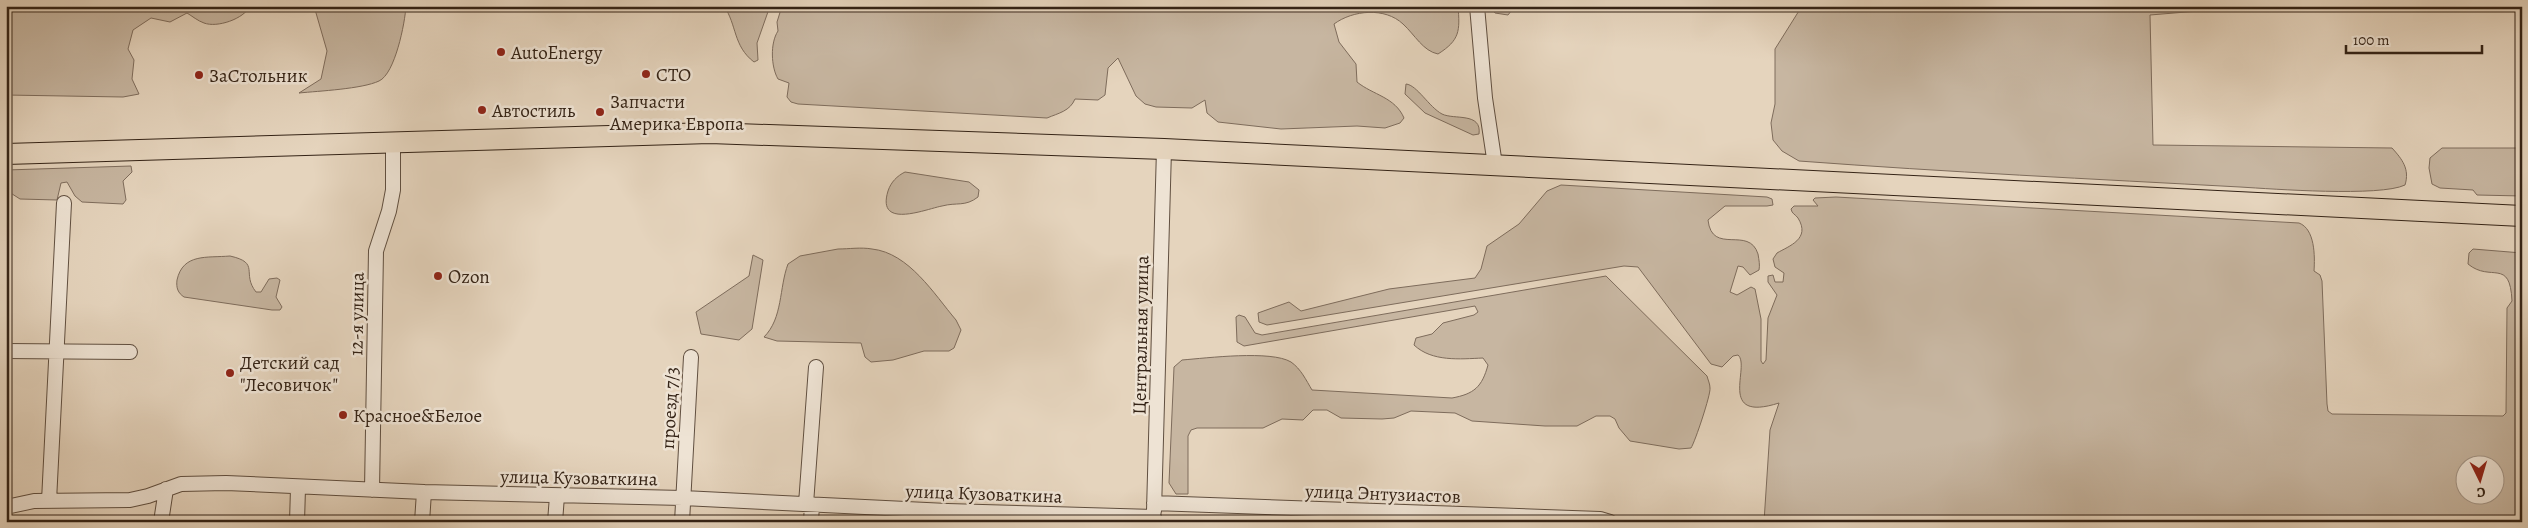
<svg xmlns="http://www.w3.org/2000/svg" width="2528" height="528" font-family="Alegreya,serif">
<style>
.green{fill:#c7b6a1;stroke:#7e6c5c;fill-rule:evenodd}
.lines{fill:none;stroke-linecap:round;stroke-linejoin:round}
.minor-casing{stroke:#604f40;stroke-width:16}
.highway-casing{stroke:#342316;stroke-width:22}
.minor{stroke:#eee3d4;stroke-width:14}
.highway{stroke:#e5d4bd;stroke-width:20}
.poi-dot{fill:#8f2418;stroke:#eee3d4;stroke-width:2}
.labels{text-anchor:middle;stroke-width:5;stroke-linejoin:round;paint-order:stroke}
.poi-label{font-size:19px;fill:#342316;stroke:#eee3d4;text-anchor:start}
.street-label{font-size:19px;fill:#342316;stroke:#eee3d4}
</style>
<rect width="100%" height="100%" fill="#e5d4bd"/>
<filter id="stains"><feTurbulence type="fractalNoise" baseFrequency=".004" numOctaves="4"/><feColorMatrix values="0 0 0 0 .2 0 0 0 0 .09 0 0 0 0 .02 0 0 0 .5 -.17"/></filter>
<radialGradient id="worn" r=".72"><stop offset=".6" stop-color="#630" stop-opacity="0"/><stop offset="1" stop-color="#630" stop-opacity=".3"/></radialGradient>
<path class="green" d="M6 6H250C244 19 217 28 204 23 198 21 192 16 187 13L170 22 151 18 133 30 128 49 134 60 132 79 139 94 123 97 6 95Z
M314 6H406C405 23 395 74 379 81 362 89 319 91 299 93L321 79 327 51Z
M724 6H770L757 43 758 60 754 62C733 46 737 25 724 6Z
M782 6H1458C1460 31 1460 40 1438 54 1423 51 1415 35 1403 24 1385 7 1353 10 1334 24L1339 42 1356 64 1357 82C1373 95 1395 97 1404 118L1400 123 1385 128 1357 126 1281 129 1218 122 1207 113 1205 100 1192 108 1156 107 1145 104 1136 96 1118 58 1108 68 1105 95 1098 100 1075 99C1070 111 1059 113 1047 118L798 104 791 102 787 97 789 83 778 79C771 67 770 43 778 31L777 22Z
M1489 6H1515L1508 15 1495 13Z
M1802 6H2258L2150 15 2153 145 2392 148C2402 159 2410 169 2405 185 2380 197 2273 189 2240 187 2093 179 1946 172 1799 161L1782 151 1773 140 1771 123 1775 104V49Z
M1406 84C1417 85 1429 107 1442 114 1454 120 1482 112 1479 134L1473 135 1425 113 1405 94Z
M2442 148H2522V196L2477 195 2473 190 2440 188 2432 184 2429 168 2430 158Z
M131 166 132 172 123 181 126 200 123 204 82 202 75 196 67 182 61 183 57 200 20 199 6 190V170Z
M905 172 969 182 979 190 978 197C965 207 957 202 942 206 926 209 876 230 888 191 891 182 897 176 905 172Z
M1561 185 1767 197 1772 199 1773 205 1767 206H1725L1708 220C1712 256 1749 225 1758 254 1759 260 1760 265 1759 270L1750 275 1743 267 1738 266 1730 292 1737 295 1751 287 1755 289 1761 319V361L1763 364 1766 360 1768 318 1777 295 1768 282V276L1773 275 1775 282H1783L1784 273 1775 267 1773 259 1777 253C1789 246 1811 239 1798 218 1795 214 1792 214 1791 209L1794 206H1818L1813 200 1815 198 1836 197 2299 223C2315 229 2315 256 2314 271L2320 275 2322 281 2327 404 2328 411 2332 414 2503 416 2506 413 2507 308 2512 301C2510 257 2491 283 2468 264L2469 253 2473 249 2522 253V522H1764L1770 430 1779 403C1716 423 1751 366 1738 355L1733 356 1722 367 1711 364 1638 267 1624 266 1267 325 1259 322 1258 313 1289 302 1301 311 1389 289 1475 278 1481 269 1487 246 1519 224 1547 191ZM2466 466H2496V496H2466Z
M838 249C849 249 861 247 872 249 909 253 934 294 956 320L961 330 954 348 949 351H924L893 360 871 362 865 357 861 343 777 341 764 337C783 318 779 288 788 264L800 256Z
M753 255 763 260 752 329 739 340 701 334 696 312 749 276Z
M230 256C261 263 241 273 256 292H261L269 279 277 278 280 280 276 297 282 307 280 310H272L184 297C178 293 176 288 177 280 183 253 207 258 230 256Z
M1606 276 1707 376C1708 380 1710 384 1710 388 1711 394 1695 442 1691 448L1679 449 1630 441 1619 428 1615 419 1610 416H1596L1577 426H1545L1472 421 1455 413 1411 411 1394 418 1382 419 1341 418 1327 410H1313L1303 420 1282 419 1263 428H1197L1191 430 1188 436V494H1176L1169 483 1174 367 1182 360C1207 358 1271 350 1291 362 1301 369 1306 380 1312 390L1452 398C1474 394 1482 387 1488 365L1483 358C1460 359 1432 362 1414 345L1416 338 1432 334 1443 323 1474 315 1478 312 1475 306 1244 346 1237 342 1236 317 1239 315 1245 317 1255 333 1262 335Z"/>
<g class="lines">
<defs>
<path id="minor" d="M1477 6 1485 98 1495 165
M6 351 130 352
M372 490 376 251 389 211 393 190V141
M49 501 64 203
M1154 503 1600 519 1610 522
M806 504 816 367
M6 507 34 501 130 500 148 496 181 484 226 483 424 492 683 498 947 511 1154 517
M1154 511 1164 149
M161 522 166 489
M297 522 298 488
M422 522 424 492
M555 522 557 496
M682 522 691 357
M811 522 812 504"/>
<path id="highway" d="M6 154 710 133 1164 149 2522 216"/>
</defs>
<use href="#minor" class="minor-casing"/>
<use href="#highway" class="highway-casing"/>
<use href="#minor" class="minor"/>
<use href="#highway" class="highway"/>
</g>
<g class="poi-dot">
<circle cx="501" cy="52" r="5"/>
<circle cx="646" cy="74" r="5"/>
<circle cx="199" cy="75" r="5"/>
<circle cx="482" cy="110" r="5"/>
<circle cx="600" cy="112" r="5"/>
<circle cx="438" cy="276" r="5"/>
<circle cx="230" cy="373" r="5"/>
<circle cx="343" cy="415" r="5"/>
</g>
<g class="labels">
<g class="poi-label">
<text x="511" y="59">AutoEnergy</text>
<text x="656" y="81">СТО</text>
<text x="209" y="82">ЗаСтольник</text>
<text x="610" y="108">Запчасти<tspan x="610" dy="22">Америка Европа</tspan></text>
<text x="492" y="117">Автостиль</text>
<text x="448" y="283">Ozon</text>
<text x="240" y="369">Детский сад<tspan x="240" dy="22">"Лесовичок"</tspan></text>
<text x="353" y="422">Красное&amp;Белое</text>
</g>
<g class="street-label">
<text transform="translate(356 314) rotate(-89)" y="7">12-я улица</text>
<text transform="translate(1140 335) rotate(-89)" y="7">Центральная улица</text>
<text transform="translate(669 408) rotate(-87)" y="7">проезд 7/3</text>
<text transform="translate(579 477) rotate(1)" y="7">улица Кузоваткина</text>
<text transform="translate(984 493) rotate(2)" y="7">улица Кузоваткина</text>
<text transform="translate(1383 493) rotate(2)" y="7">улица Энтузиастов</text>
</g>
</g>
<rect width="2528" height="528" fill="none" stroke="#e5d4bd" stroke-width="25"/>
<rect x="8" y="8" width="2513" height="513" fill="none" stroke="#342316" stroke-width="2.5"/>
<rect x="12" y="12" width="2503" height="503" fill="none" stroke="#342316"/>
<g transform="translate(2480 480) rotate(175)"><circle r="24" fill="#eee3d4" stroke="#a49688"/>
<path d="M0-4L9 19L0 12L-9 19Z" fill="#8f2418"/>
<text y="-8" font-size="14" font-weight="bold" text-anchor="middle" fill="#342316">С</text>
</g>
<path d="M2346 45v8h136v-8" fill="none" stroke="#342316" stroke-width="2.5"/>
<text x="2353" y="45" font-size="15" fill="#342316" stroke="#eee3d4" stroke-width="4" paint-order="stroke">100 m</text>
<rect width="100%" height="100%" filter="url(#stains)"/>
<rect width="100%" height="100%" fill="url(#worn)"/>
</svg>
